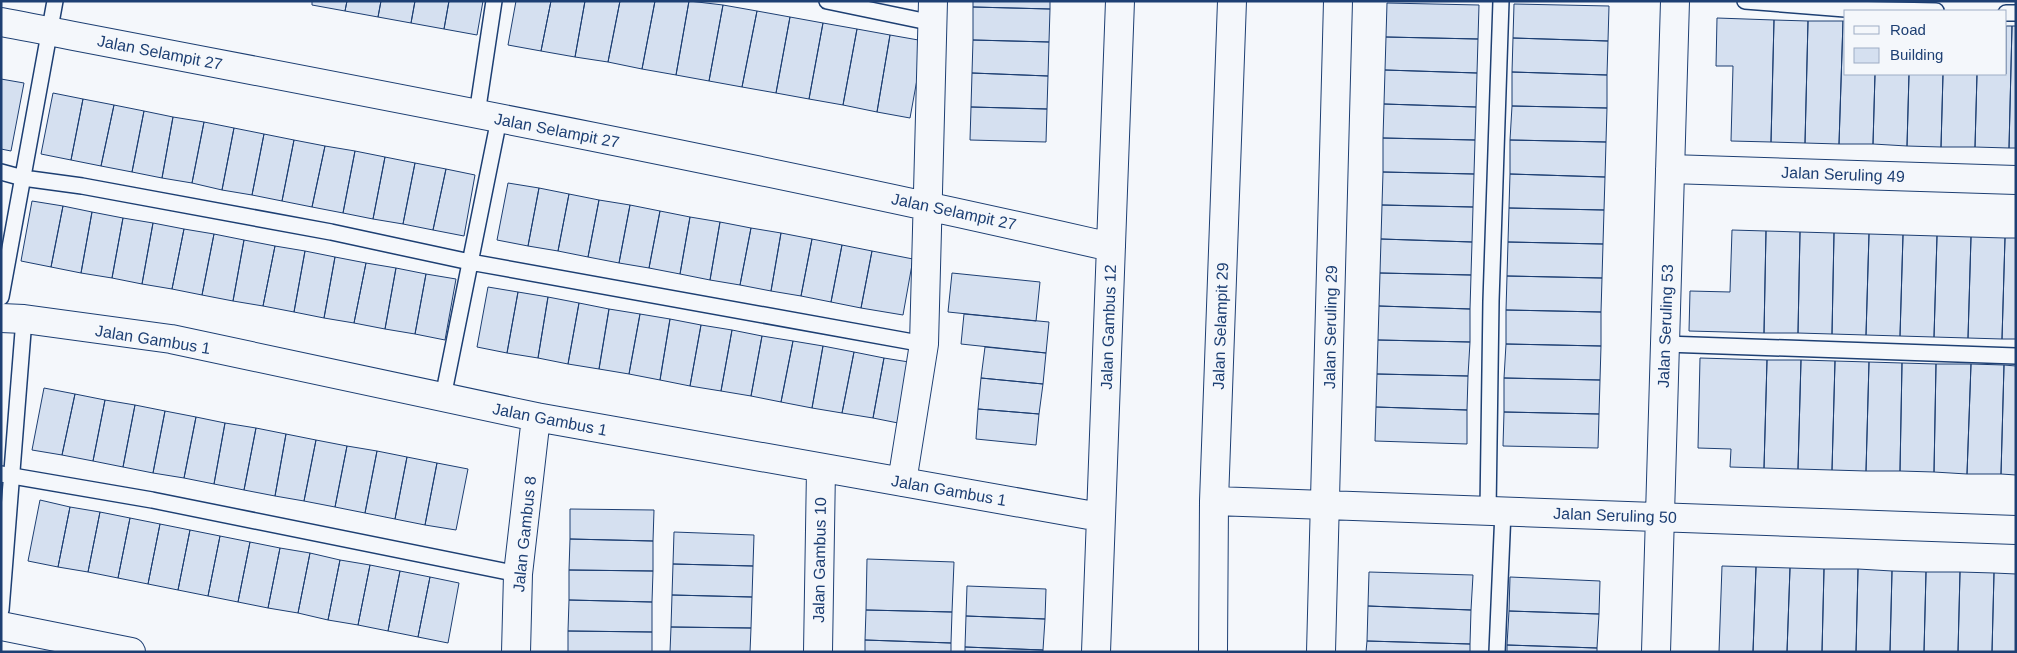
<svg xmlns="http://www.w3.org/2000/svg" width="2017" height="653" font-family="Helvetica,sans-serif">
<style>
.building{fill:#d5e0f0;stroke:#1d3f73}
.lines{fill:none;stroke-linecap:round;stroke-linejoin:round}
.service-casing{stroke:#1d3f73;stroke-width:18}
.minor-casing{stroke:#1d3f73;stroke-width:30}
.service{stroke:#f4f7fb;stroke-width:15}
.minor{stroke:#f4f7fb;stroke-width:28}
.labels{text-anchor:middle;stroke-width:4;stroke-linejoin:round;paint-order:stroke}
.street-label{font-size:16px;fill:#1d3f73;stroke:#f4f7fb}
</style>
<rect width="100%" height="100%" fill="#f4f7fb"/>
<path class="building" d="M312 1H347L345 11 312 5Z
M347 1H381L378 17 345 11Z
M381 1H415L411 23 378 17Z
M415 1H449L444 29 411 23Z
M449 1H483L477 35 444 29Z
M516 1H551L541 51 508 45Z
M551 1H585L575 57 541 51Z
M585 1H620L608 62 575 57Z
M620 1H655L642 69 608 62Z
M655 1H689L676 75 642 69Z
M689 1 723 5 709 81 676 75Z
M973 1H1050V9L973 7Z
M1387 3 1479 5 1478 39 1386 37Z
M1514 4 1609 6 1608 41 1513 38Z
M723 5 757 11 742 87 709 81Z
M973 7 1050 9 1049 42 973 40Z
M757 11 790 17 776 93 742 87Z
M790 17 823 23 809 99 776 93Z
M1717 18 1774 20 1771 142 1731 141 1733 66H1716Z
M1774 20 1808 21 1805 143 1771 142Z
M1808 21H1843L1839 144 1805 143Z
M1843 21H1846V74H1875L1873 144H1839Z
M823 23 857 29 843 105 809 99Z
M2006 26H2012L2009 148 1975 147 1977 74H2006Z
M2012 26H2016V148H2009Z
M857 29 890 35 877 112 843 105Z
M890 35 924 41 910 118 877 112Z
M1386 37 1478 39 1477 73 1385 70Z
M1513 38 1608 41 1607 75 1512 72Z
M973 40 1049 42 1048 76 972 73Z
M1385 70 1477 73 1476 107 1384 104Z
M1512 72 1607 75V108L1512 106Z
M972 73 1048 76 1047 109 971 107Z
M1875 74H1909L1907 146 1873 144Z
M1909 74H1943L1941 147 1907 146Z
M1943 74H1977L1975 147H1941Z
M1 79 24 83 11 151 1 149Z
M53 93 83 99 71 160 41 154Z
M83 99 114 105 101 166 71 160Z
M1384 104 1476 107 1475 140 1383 138Z
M114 105 144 111 132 172 101 166Z
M1512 106 1607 108 1606 142 1510 140Z
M971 107 1047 109 1046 142 970 140Z
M144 111 173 117 162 178 132 172Z
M173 117 204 122 192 183 162 178Z
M204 122 234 128 222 190 192 183Z
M234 128 264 134 252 195 222 190Z
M264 134 294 140 282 201 252 195Z
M1383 138 1475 140 1474 174 1383 172Z
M294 140 325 146 312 207 282 201Z
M1510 140 1606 142 1605 177 1510 174Z
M325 146 355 151 343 213 312 207Z
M355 151 385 157 373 219 343 213Z
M385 157 415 163 403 224 373 219Z
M415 163 446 169 433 230 403 224Z
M446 169 475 175 464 236 433 230Z
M1383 172 1474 174 1473 207 1382 205Z
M1510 174 1605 177 1604 210 1509 208Z
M508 183 539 188 528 246 497 240Z
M539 188 569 194 558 251 528 246Z
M569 194 599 200 588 257 558 251Z
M599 200 630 205 619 263 588 257Z
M32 201 63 206 51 267 21 261Z
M630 205 660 211 649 268 619 263Z
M1382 205 1473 207 1472 242 1381 239Z
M63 206 92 212 81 273 51 267Z
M1509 208 1604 210 1603 244 1508 242Z
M660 211 690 217 680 274 649 268Z
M92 212 123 218 112 278 81 273Z
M690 217 720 222 710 280 680 274Z
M123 218 153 223 142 284 112 278Z
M720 222 751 228 740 285 710 280Z
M153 223 184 229 172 289 142 284Z
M751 228 781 233 771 291 740 285Z
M184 229 214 234 202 295 172 289Z
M1732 230 1766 231 1764 333 1689 331 1690 291 1730 292Z
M1766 231 1800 232 1798 333H1764Z
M1800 232 1834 233 1832 334 1798 333Z
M781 233 812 239 801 296 771 291Z
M1834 233 1869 234 1866 335 1832 334Z
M214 234 244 240 233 301 202 295Z
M1869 234 1903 235 1900 336 1866 335Z
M1903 235 1937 236 1934 337 1900 336Z
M1937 236 1971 237 1968 338 1934 337Z
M1971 237 2005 238 2002 339 1968 338Z
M2005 238H2016V339H2002Z
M812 239 842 245 831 302 801 296Z
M1381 239 1472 242 1471 275 1380 273Z
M244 240 275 246 263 306 233 301Z
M1508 242 1603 244 1602 278 1507 276Z
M842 245 872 251 861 308 831 302Z
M275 246 305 251 294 312 263 306Z
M305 251 335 257 324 318 294 312Z
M872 251 913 259 903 315 861 308Z
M335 257 366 263 354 323 324 318Z
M366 263 396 268 385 329 354 323Z
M396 268 426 274 415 334 385 329Z
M952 273 1040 282 1036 321 948 312Z
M1380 273 1471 275 1470 309 1379 306Z
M426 274 456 279 445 340 415 334Z
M1507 276 1602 278 1601 312 1506 310Z
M488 287 518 292 507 353 477 347Z
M518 292 548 297 538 358 507 353Z
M548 297 579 303 568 364 538 358Z
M579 303 609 309 599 369 568 364Z
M1379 306 1470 309V342L1378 340Z
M609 309 640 314 629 374 599 369Z
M1506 310 1601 312V346L1506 344Z
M640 314 670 319 660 380 629 374Z
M964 314 1049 322 1046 353 961 344Z
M670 319 701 325 690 386 660 380Z
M701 325 732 330 721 391 690 386Z
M732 330 762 336 751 396 721 391Z
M762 336 793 341 781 402 751 396Z
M1378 340 1470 342 1468 376 1377 374Z
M793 341 823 346 812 408 781 402Z
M1506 344 1601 346 1600 380 1504 378Z
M823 346 854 352 842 413 812 408Z
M985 347 1046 353 1043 384 981 378Z
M854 352 884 358 873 418 842 413Z
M884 358 915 363 903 424 873 418Z
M1700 358 1767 360 1764 468 1730 467 1731 449 1698 448Z
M1767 360H1801L1798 469 1764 468Z
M1801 360 1835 361 1832 470 1798 469Z
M1835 361 1869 362 1866 471 1832 470Z
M1869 362 1902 363 1900 471H1866Z
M1902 363 1936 364 1934 472 1900 471Z
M1936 364H1971L1967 474 1934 472Z
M1971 364 2004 365 2001 474H1967Z
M2004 365 2016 366V475L2001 474Z
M1377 374 1468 376 1467 410 1376 407Z
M981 378 1043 384 1039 414 978 409Z
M1504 378 1600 380 1599 414 1504 412Z
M44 388 75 394 62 455 32 450Z
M75 394 105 400 93 461 62 455Z
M105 400 135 405 123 467 93 461Z
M135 405 165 411 153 473 123 467Z
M1376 407 1467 410V444L1375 441Z
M978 409 1039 414 1036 445 976 439Z
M165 411 196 417 184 478 153 473Z
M1504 412 1599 414 1598 448 1503 446Z
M196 417 225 423 214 484 184 478Z
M225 423 256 428 244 490 214 484Z
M256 428 286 434 275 496 244 490Z
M286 434 316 440 304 501 275 496Z
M316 440 347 446 335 507 304 501Z
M347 446 377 451 365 513 335 507Z
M377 451 407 457 395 519 365 513Z
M407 457 437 463 425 525 395 519Z
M437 463 468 469 456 530 425 525Z
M40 500 70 507 58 567 28 561Z
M70 507 100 512 88 572 58 567Z
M570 509 654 510 653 541 570 539Z
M100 512 130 518 118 578 88 572Z
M130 518 160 524 148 584 118 578Z
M160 524 190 530 178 590 148 584Z
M190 530 220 536 208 596 178 590Z
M674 532 754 535 753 566 673 564Z
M220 536 250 542 238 602 208 596Z
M570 539 653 541V571L569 570Z
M250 542 280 548 268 608 238 602Z
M280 548 310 553 298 613 268 608Z
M310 553 340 560 328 620 298 613Z
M867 559 954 562 952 612 866 610Z
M340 560 370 565 358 625 328 620Z
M673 564 753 566 752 597 672 595Z
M370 565 400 571 388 631 358 625Z
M1722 566 1756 567 1753 652H1719Z
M1756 567 1790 568 1787 652H1753Z
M1790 568 1824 569 1822 652H1787Z
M1824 569H1858L1856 652H1822Z
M1858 569 1892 571 1890 652H1856Z
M569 570 653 571 652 602 569 600Z
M400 571 430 577 418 637 388 631Z
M1892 571 1926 572 1924 652H1890Z
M1369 572 1473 575 1471 610 1368 606Z
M1926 572H1960L1958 652H1924Z
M1960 572 1994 573 1992 652H1958Z
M1994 573 2016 574V652H1992Z
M430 577 459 583 448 643 418 637Z
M1510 577 1600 581 1599 614 1509 611Z
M967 586 1046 589 1045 619 966 616Z
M672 595 752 597 751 628 671 627Z
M569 600 652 602V632L568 631Z
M1368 606 1471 610 1470 644 1367 641Z
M866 610 952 612 951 643 865 640Z
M1509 611 1599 614 1597 648 1507 645Z
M966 616 1045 619 1043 650 965 647Z
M671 627 751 628 750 652H670Z
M568 631 652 632V652H568Z
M865 640 951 643V652H865Z
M1367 641 1470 644V652H1366Z
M1507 645 1597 648V652H1507Z
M965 647 1043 650V652H965Z"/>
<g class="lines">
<defs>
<path id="service" d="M827 1 933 23
M1745 1 1845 9 1936 11
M2006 13H2016
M477 114 494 1
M1 172 23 178 82 186 331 232 470 262 924 344
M1 297 55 1
M1665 344 2016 356
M443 397 499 119
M1 474 152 500 518 574
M1488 511 1491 301 1501 1
M1 610 24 319
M1497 652 1503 511"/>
<path id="minor" d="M1 22C372 93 743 163 1111 247
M1670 169 2016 180
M1 318 24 319 171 339 536 417 1100 517
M902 482 924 344 933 1
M1214 501 2016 530
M1 626 131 652
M516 652 518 574 536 417
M818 652 821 469
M1096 652 1120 1
M1213 652 1214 501 1232 1
M1321 652 1338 1
M1656 652 1675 1"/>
</defs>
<use href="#service" class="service-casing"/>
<use href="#minor" class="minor-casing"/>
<use href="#service" class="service"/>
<use href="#minor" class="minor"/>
</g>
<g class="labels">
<g class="street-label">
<text transform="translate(160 52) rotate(11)" y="6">Jalan Selampit 27</text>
<text transform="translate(557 130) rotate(11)" y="6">Jalan Selampit 27</text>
<text transform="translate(1843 174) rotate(2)" y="6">Jalan Seruling 49</text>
<text transform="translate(954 211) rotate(12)" y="6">Jalan Selampit 27</text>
<text transform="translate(1220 326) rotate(-88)" y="6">Jalan Selampit 29</text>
<text transform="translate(1665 326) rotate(-88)" y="6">Jalan Seruling 53</text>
<text transform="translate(1108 327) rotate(-88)" y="6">Jalan Gambus 12</text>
<text transform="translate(1330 327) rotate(-89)" y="6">Jalan Seruling 29</text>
<text transform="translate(153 339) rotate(9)" y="6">Jalan Gambus 1</text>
<text transform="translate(550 419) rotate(11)" y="6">Jalan Gambus 1</text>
<text transform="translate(949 490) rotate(10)" y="6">Jalan Gambus 1</text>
<text transform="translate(1615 515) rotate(2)" y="6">Jalan Seruling 50</text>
<text transform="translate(524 534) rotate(-84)" y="6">Jalan Gambus 8</text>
<text transform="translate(819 560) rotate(-89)" y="6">Jalan Gambus 10</text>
</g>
</g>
<rect width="2017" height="653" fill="none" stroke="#1d3f73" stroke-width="5"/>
<rect x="1844" y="10" width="162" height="65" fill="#f4f7fb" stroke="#9eadc5"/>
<rect x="1854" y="26" width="25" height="8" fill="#f4f7fb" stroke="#9eadc5"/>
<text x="1890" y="35" font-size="15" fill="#1d3f73">Road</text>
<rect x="1854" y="48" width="25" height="15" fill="#d5e0f0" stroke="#9eadc5"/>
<text x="1890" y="60" font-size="15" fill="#1d3f73">Building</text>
</svg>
